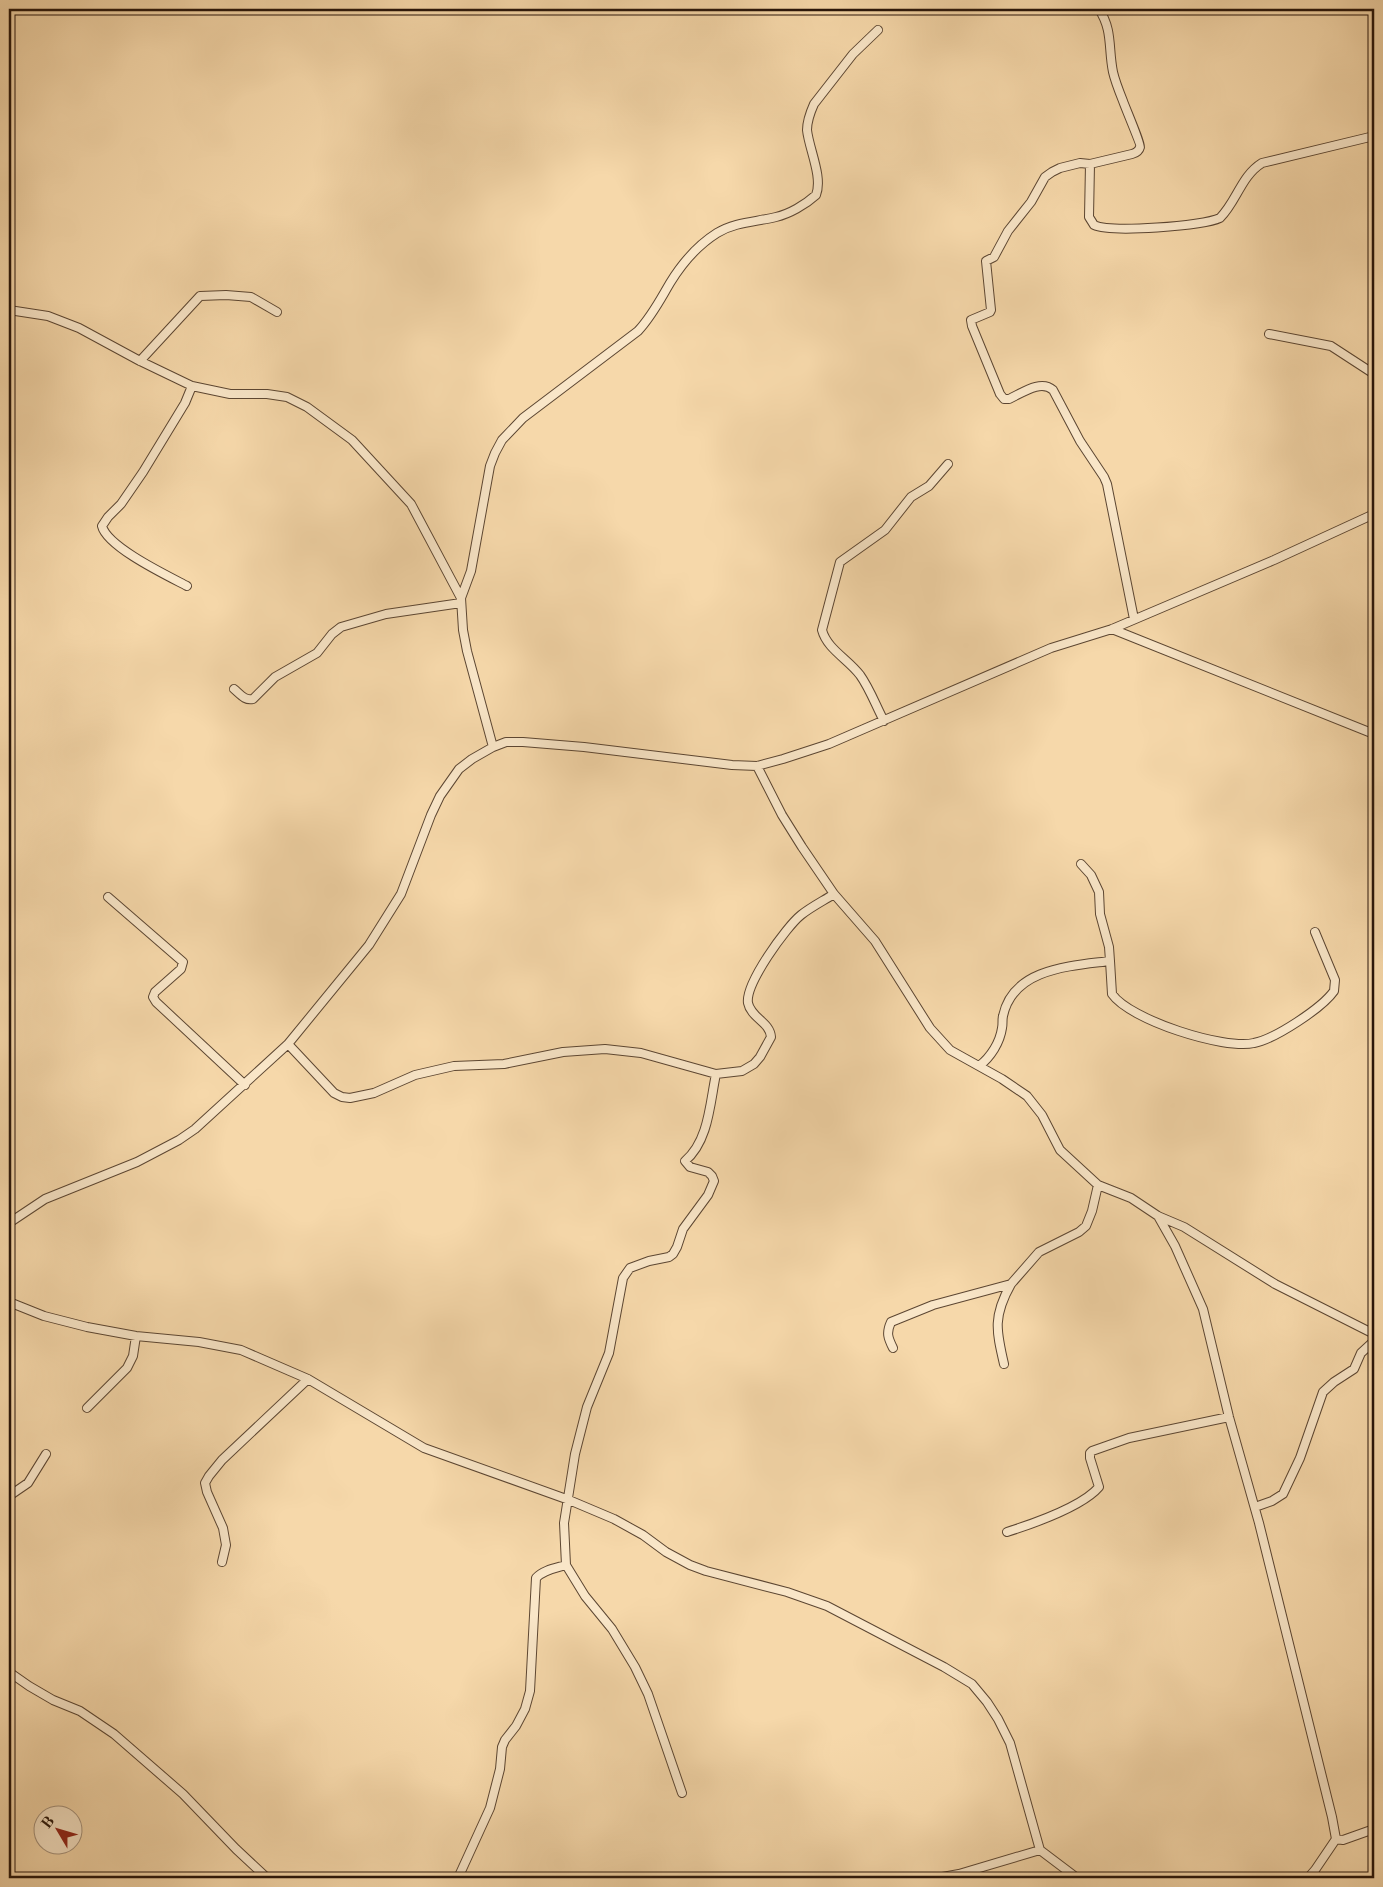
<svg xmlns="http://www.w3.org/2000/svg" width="1383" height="1887" font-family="'Libre Bodoni',serif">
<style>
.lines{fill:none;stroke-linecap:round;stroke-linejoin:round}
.street-casing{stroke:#5c4632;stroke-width:10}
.street{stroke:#f9e6c8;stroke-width:8}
</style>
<rect width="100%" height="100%" fill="#f6d8aa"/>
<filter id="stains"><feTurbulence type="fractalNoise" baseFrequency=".004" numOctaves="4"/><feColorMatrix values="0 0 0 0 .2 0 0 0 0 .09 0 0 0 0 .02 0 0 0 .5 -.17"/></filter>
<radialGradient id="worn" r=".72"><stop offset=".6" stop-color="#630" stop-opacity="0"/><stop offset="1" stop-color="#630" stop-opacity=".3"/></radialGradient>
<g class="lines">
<defs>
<path id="street" d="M1099 9C1113 31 1108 47 1113 72 1115 81 1119 91 1123 101 1125 107 1141 144 1140 147 1139 151 1136 153 1132 154L1090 164 1080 163 1060 168 1052 172 1045 177 1031 202 1008 231 994 257 986 261 991 310 990 312 971 320 972 326 1000 394 1004 399H1009C1022 393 1041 379 1053 390L1080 441 1104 477 1107 484 1134 619
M1090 164 1089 217 1094 225C1111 233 1203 226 1220 218 1237 201 1241 176 1262 163L1374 136
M9 310 48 316 79 328 140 361 192 386 230 394H267L287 397 307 407 352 440 411 504 461 598 463 630 467 651 493 747
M1269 334 1331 346 1374 374
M140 361 200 296 226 295 251 297 277 312
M187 586C168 576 107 547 102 526L108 517 121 504 143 472 185 403 192 386
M461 598 471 571 490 466 495 453 502 440 523 418 638 331C652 316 660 300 670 283 681 265 698 245 717 233 735 222 755 222 776 217 789 214 805 205 816 195 823 177 809 149 807 130 807 121 810 113 814 104L853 54 878 30
M1112 629 1374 734
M234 689C240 694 245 701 253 699L275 677 317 653 332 634 341 627 386 614 461 603
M884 721C876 706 870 689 860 675 848 659 827 649 822 630L840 562 885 530 911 497 929 486 948 464
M757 766 782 815 802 847 834 894 875 941 930 1028 950 1050 1002 1079 1027 1096 1042 1115 1060 1150 1098 1185 1131 1198 1158 1216 1184 1227 1275 1284 1374 1334
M108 897 183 962 181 969 155 992 153 997 156 1002 245 1085
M1110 961 1112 994C1130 1020 1224 1050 1254 1043 1275 1039 1322 1008 1334 991L1335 980 1315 932
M288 1044 334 1093 342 1097 350 1098 374 1093 415 1075 454 1066 504 1064 563 1052 605 1049 641 1053 716 1074 742 1071 754 1064 760 1057 771 1037C770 1022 751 1018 748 1003 745 984 786 927 801 915 811 907 823 901 834 894
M979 1066C991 1057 1000 1042 1002 1028 1003 1024 1002 1020 1003 1016 1013 968 1071 966 1110 961L1109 947 1100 914 1099 892 1091 875 1081 864
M1158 1216 1175 1246 1203 1309 1229 1417 1259 1523 1332 1817 1336 1839 1315 1870 1308 1878
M9 1223 45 1199 137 1162 179 1140 195 1129 288 1044 369 945 401 894 431 815 440 796 459 769 472 759 493 747 506 742H523L584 747 732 765 757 766 783 759 829 744 1051 648 1112 629 1274 560 1374 514
M9 1302 44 1316 87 1327 136 1336 199 1342 241 1350 308 1379 424 1448 569 1500 614 1519 643 1535 666 1552 690 1565 706 1571 787 1592 827 1606 944 1667 972 1684 987 1702 998 1719 1010 1743 1040 1850 1077 1878
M893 1348C888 1338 886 1333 891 1322L933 1305 1011 1284 1039 1252 1079 1232 1086 1226 1092 1211 1098 1185
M1004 1364C996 1330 993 1316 1011 1284
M87 1408 127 1368 133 1356 136 1336
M9 1496 28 1483 46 1454
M1255 1507 1272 1501 1283 1494 1300 1458 1323 1392 1334 1382 1354 1369 1361 1353 1374 1341
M1007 1532C1032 1524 1082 1507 1099 1487L1090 1458V1453L1092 1451 1129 1438 1229 1417
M222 1562 226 1545 223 1528 207 1492 205 1483 209 1476 222 1460 308 1379
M566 1565 585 1596 612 1629 635 1667 648 1694 682 1793
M9 1672 29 1686 53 1700 80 1711 114 1734 183 1794 236 1849 267 1878
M1336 1839 1343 1840 1374 1829
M458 1878 490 1808 500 1769 502 1747 505 1740 516 1726 525 1709 530 1691 536 1578C543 1570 556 1568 566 1565L564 1523 575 1454 587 1407 609 1353 623 1278 630 1268 649 1261 669 1257 673 1254 677 1247 683 1229 708 1195 714 1181 712 1176 708 1172 690 1167 685 1161C709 1141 710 1102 716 1074
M937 1878 959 1874 1040 1850"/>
</defs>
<use href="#street" class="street-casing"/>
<use href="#street" class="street"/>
</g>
<rect width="1383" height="1887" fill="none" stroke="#f6d8aa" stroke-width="30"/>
<rect x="10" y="10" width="1363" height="1867" fill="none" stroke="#28150a" stroke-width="2.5"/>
<rect x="15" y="15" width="1353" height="1857" fill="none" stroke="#28150a"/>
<g transform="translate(58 1830) rotate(308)"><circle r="24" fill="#f9e6c8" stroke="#a5927c"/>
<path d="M0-4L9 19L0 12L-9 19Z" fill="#8f2418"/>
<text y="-8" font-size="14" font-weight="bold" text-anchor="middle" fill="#28150a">B</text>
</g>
<rect width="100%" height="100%" filter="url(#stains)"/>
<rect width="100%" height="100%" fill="url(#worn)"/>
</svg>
